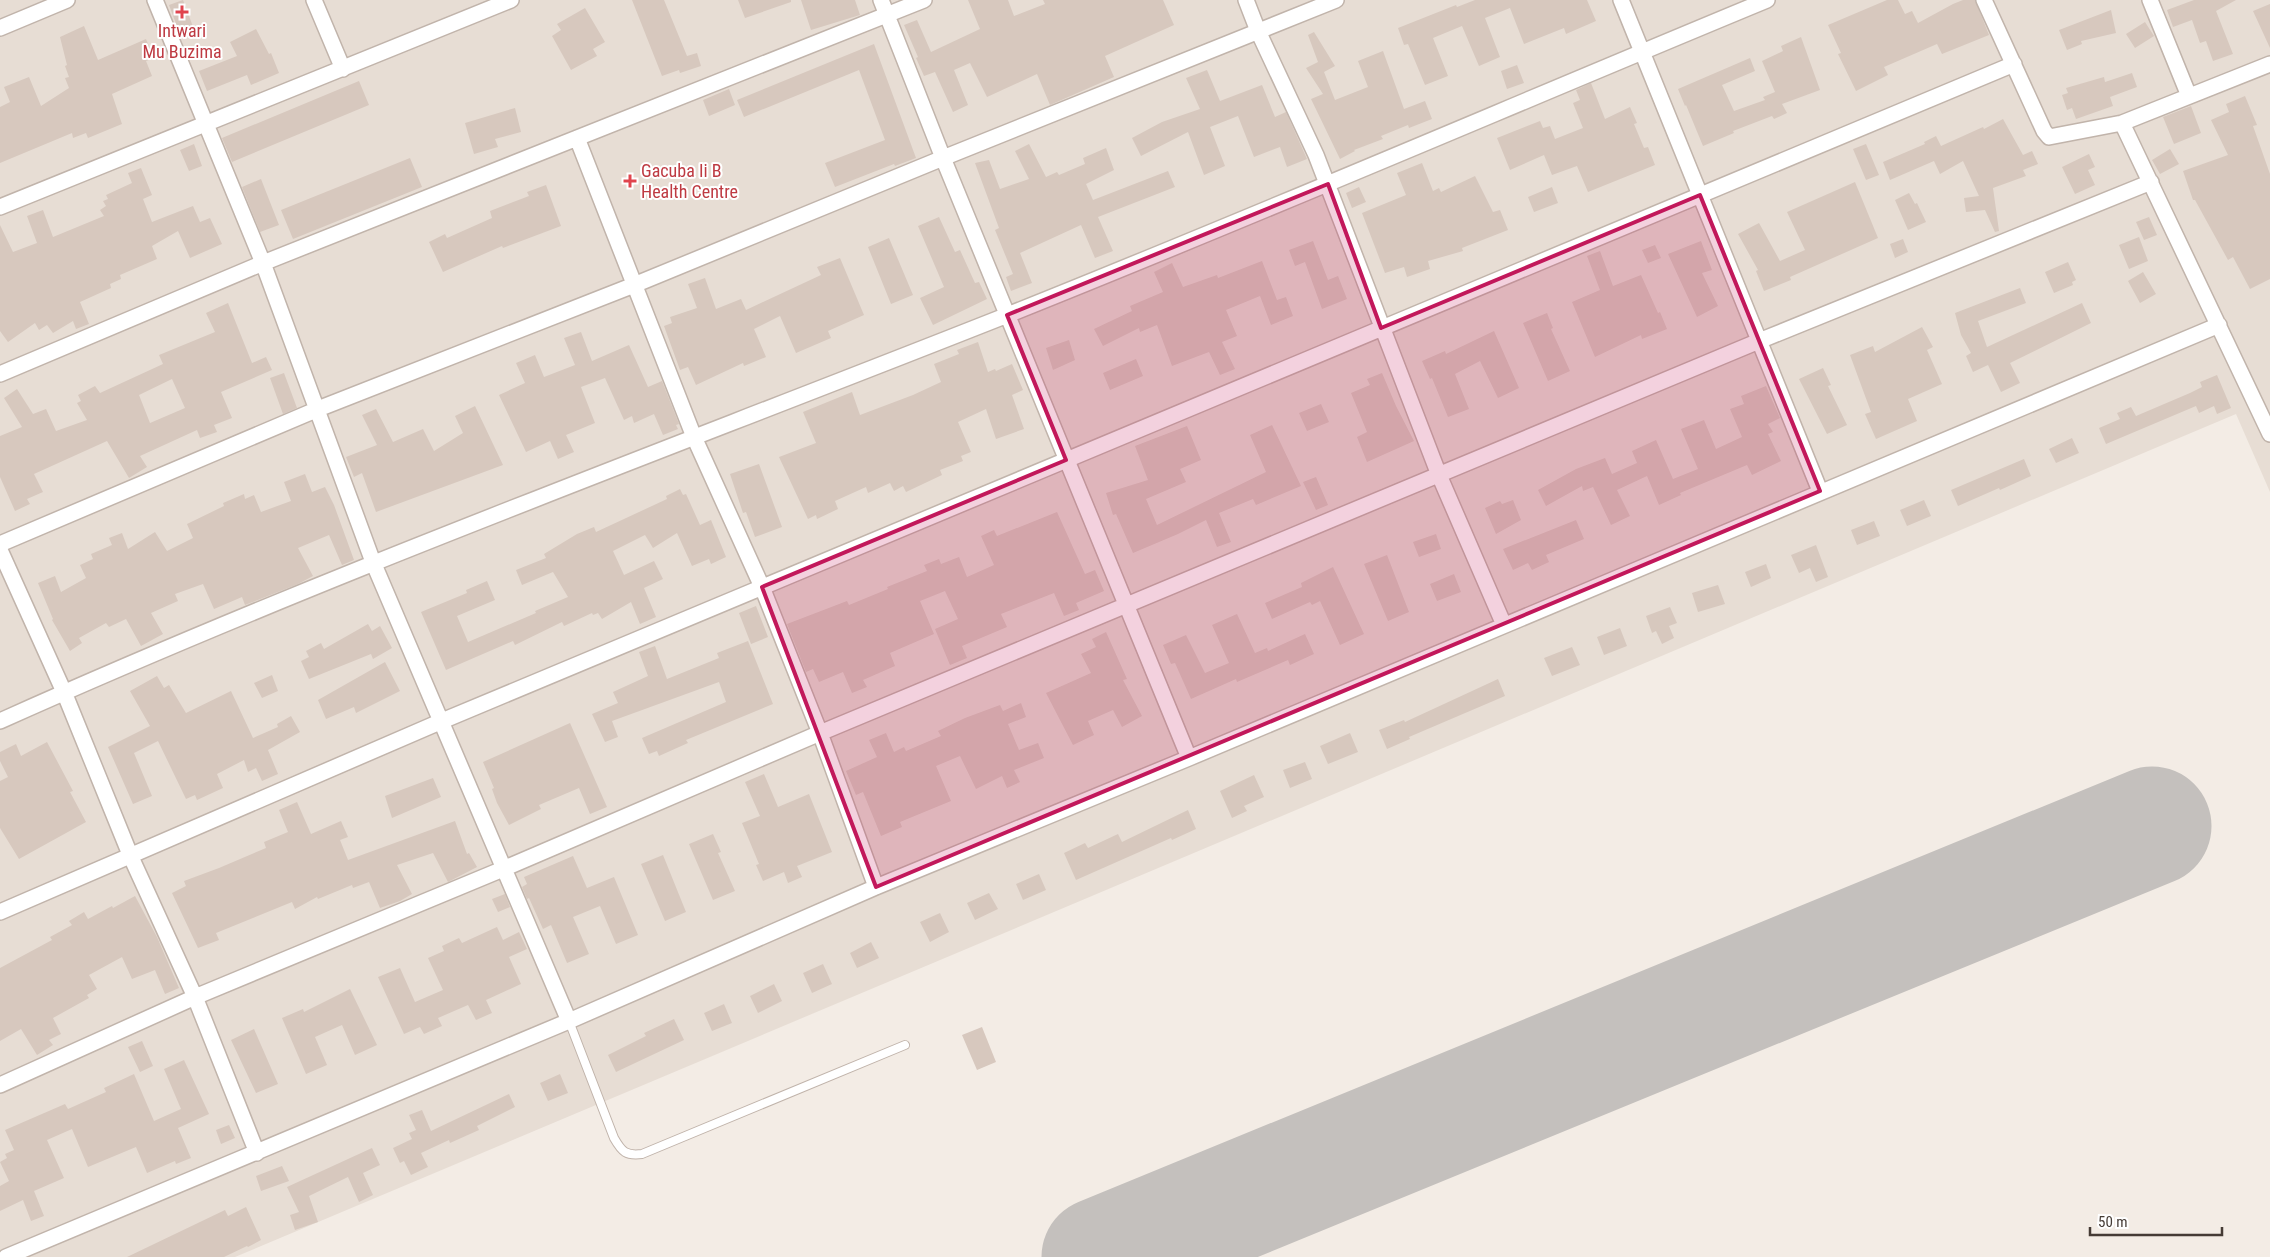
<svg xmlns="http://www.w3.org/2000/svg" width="2270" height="1257" font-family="'Roboto Condensed',sans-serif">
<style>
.residential{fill:#e7ddd4}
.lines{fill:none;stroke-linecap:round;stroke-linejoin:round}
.runway{stroke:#c4c0bd;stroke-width:119}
.building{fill:#d7c8be;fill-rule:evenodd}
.lane-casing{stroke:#c1b4ab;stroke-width:10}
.street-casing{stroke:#c1b4ab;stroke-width:18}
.lane{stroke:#fff;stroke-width:8}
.street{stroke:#fff;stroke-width:15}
.marked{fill:#c2185b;fill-opacity:0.2;stroke:#c2185b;stroke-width:4;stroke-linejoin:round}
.health-dot{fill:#e0444e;stroke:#fff;stroke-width:2}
.labels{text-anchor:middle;stroke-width:4;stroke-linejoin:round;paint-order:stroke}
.health-label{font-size:18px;fill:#be3a42;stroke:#fff}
</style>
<rect width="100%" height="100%" fill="#f3ece5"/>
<path class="residential" d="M0 0H2270V492L2236 414 235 1257H0Z"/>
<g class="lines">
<path class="runway" d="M1101 1257 2152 826"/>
</g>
<path class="building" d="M183 0 195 32 181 37 169 5Z
M632 0H664L687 56 697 53 701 66 680 73 679 70 662 76Z
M738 0H791V2L745 18Z
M801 0H855L860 15 811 30Z
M968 0H1008L1014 16 1045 4 1043 0H1163L1174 25 1105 56 1114 77 1050 105 1037 74 987 97 970 63 954 70 968 105 953 112 935 72 924 76 916 58 918 57 904 25 917 20 931 52 980 29Z
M1475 0H1587L1596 21 1566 34 1564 28 1524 44 1510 8 1485 18 1500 57 1479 66 1462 26 1433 38 1448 76 1425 85 1408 44 1404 45 1398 28 1456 5 1457 7Z
M1887 0H1898L1905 14 1912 11 1918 23 1953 4 1963 0H1975L1989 35 1942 54 1937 44 1884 67 1888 75 1856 91 1838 54 1841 53 1828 25Z
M2194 0H2236L2216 11 2233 54 2213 61 2206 41 2200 43 2192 20 2173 27 2167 10Z
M2270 4V48L2253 11Z
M585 8 605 42 593 49 597 56 571 70 552 36 561 30 557 24Z
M2111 10 2116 33 2081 41 2082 44 2067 50 2059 30Z
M2145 22 2154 36 2135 48 2126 34Z
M84 26 98 60 146 39 154 58 146 61 152 76 112 94 122 124 88 138 86 133 73 138 72 133 0 163V107L10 102 4 87 29 77 41 106 69 88 65 78 69 77 65 66 67 65 60 37Z
M256 29 269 54 271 53 279 73 251 85 247 75 207 91 199 71 237 56 230 42Z
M1314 32 1335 66 1324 72 1335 100 1368 87 1358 61 1383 51 1404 109 1425 101 1432 119 1409 128 1408 125 1381 136 1383 139 1354 150 1355 151 1340 159 1311 99 1323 94 1306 68 1318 62 1308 35Z
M1801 37 1820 90 1782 104 1787 113 1774 119 1772 116 1733 131 1734 133 1703 146 1686 105 1685 106 1678 89 1750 58 1755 71 1722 85 1734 111 1765 100 1763 97 1775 92 1762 61 1783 51 1781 46Z
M874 44 916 158 895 166 894 164 835 187 825 163 885 140 859 70 744 117 737 100Z
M1517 65 1524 83 1507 89 1501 71Z
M1207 70 1220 101 1262 85 1275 117 1286 112 1307 159 1287 167 1280 147 1254 157 1238 116 1210 127 1225 166 1204 175 1188 132 1141 156 1132 138 1162 122 1200 109 1186 78Z
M2132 73 2137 87 2110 97 2113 106 2076 119 2072 108 2067 110 2062 95 2068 93 2066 88 2104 77 2105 82Z
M359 81 369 105 232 162 222 138Z
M1591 83 1605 119 1630 107 1637 123 1634 124 1644 148 1648 147 1655 165 1588 192 1577 166 1552 175 1544 155 1510 170 1497 138 1540 121 1543 128 1550 126 1555 139 1583 128 1573 103 1580 100 1576 90Z
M729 89 735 105 709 116 703 100Z
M2245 96 2257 125 2253 126 2270 174V279L2250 289 2233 257 2228 260 2195 200H2193L2183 171 2228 155 2211 120 2229 112 2226 104Z
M2191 106 2201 133 2174 144 2163 117Z
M515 108 521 132 495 139 498 147 474 154 465 123Z
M2003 119 2023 155 2032 151 2038 164 2023 170 2026 176 1993 188 1999 231 1995 232 1985 210 1966 212 1964 198 1979 196 1963 161 1940 174 1934 161 1890 180 1883 162 1925 144 1924 142 1936 136 1941 146 1983 127 1984 129Z
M194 144 202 166 189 171 180 150Z
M1029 144 1046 177 1057 172 1059 175 1085 164 1083 158 1106 148 1114 170 1086 184 1093 200 1168 171 1175 187 1098 217 1113 251 1095 258 1081 225 1020 253 1032 283 1011 291 1006 277 1013 274 995 230 999 228 975 163 989 160 1000 189 1029 179 1015 151Z
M1866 144 1879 175 1866 180 1853 149Z
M2170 149 2179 164 2160 174 2152 160Z
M2089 154 2095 167 2088 170 2095 185 2075 194 2062 167Z
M410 158 422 187 293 239 281 210Z
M1422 163 1433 191 1439 188 1441 192 1475 176 1493 212 1500 210 1508 230 1462 248 1463 251 1428 261 1430 269 1407 277 1404 267 1385 273 1362 213 1406 195 1397 173Z
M141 168 152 195 143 199 152 222 193 206 200 222 210 218 222 244 190 258 178 231 152 246 157 259 120 275 121 279 110 284 111 288 80 302 89 324 76 329 73 321 53 333 47 325 39 330 35 323 8 342 0 331V225L13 252 37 243 27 216 43 210 53 237 104 216 100 210 106 206 103 201 108 199 106 195 132 183 128 173Z
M261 179 279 225 260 232 242 187Z
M1855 182 1878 238 1790 277 1791 280 1764 291 1756 271 1758 270 1738 234 1759 223 1780 261 1805 250 1787 212Z
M546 185 561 226 503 248 502 246 443 272 429 242 445 234 447 238 492 218 490 211 529 196 527 192Z
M1359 187 1366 202 1352 208 1346 193Z
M1552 187 1558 203 1534 212 1528 197Z
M1909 193 1915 204 1917 203 1926 222 1908 230 1895 200Z
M939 217 955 252 960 250 975 283 979 282 987 299 933 325 920 298 944 287 918 226Z
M2149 217 2157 235 2144 240 2136 222Z
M2139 237 2148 261 2129 269 2119 245Z
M889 238 913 295 891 304 868 247Z
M1903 239 1908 252 1895 258 1890 244Z
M1313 241 1328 280 1338 276 1347 299 1322 309 1305 262 1295 266 1289 250Z
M1701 241 1712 270 1702 273 1718 306 1697 317 1668 254Z
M1655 245 1661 258 1648 263 1642 250Z
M1600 251 1613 286 1641 275 1658 313 1660 312 1667 329 1642 339 1641 335 1595 357 1572 302 1600 290 1587 256Z
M840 258 864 315 828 331 831 338 796 353 780 316 754 329 766 357 744 366 743 363 696 385 688 367 680 370 664 326 672 323 670 317 697 308 688 284 705 278 716 309 741 299 746 310 821 275 817 267Z
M1262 261 1277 300 1286 297 1293 316 1271 325 1260 296 1226 310 1237 336 1222 342 1235 369 1220 375 1209 352 1172 366 1157 325 1140 332 1139 328 1103 346 1094 329 1132 311 1130 306 1163 292 1154 272 1172 263 1183 287 1217 275 1218 278Z
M2068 262 2076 280 2072 282 2073 285 2054 293 2045 272Z
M2143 272 2156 294 2140 303 2128 281Z
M2020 288 2026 303 1978 321 1987 347 2082 303 2091 323 2010 363 2020 383 2001 392 1988 365 1973 372 1966 356 1971 353 1961 335 1955 313Z
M228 303 252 363 266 357 272 370 221 392 232 418 214 425 217 432 200 438 197 430 140 456 147 467 129 478 107 441 34 474 43 492 27 499 30 504 15 511 0 477V436L22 427 4 398 17 389 33 414 46 409 56 431 87 420 77 403 81 401 78 395 95 386 100 393 163 364 159 355 215 332 206 313ZM172 379 185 408 150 423 139 395Z
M1547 313 1553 328 1551 329 1570 371 1548 381 1523 323Z
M1922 327 1933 347 1927 350 1942 384 1908 399 1917 421 1876 439 1865 414 1871 412 1850 355 1873 346 1875 352Z
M1494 331 1519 388 1498 398 1480 361 1455 374 1469 409 1448 417 1432 378 1430 379 1422 361 1445 351 1446 354Z
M581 332 592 361 629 345 648 387 662 381 679 424 676 425 678 429 663 435 654 414 634 423 632 416 624 420 605 378 581 387 595 423 566 435 574 452 558 459 550 441 526 452 499 395 525 383 516 363 535 355 544 377 575 365 564 338Z
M1069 340 1075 360 1053 370 1046 348Z
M978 342 988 372 995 369 996 371 1012 364 1023 390 1012 395 1024 429 996 439 986 409 958 422 971 452 961 456 963 461 940 470 942 475 906 492 903 486 894 491 890 483 868 493 866 487 835 501 838 509 817 519 816 515 808 519 779 457 816 443 803 412 852 392 860 415 913 395 941 382 934 364 959 354 957 350Z
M1136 359 1143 376 1110 390 1103 373Z
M1823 368 1831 385 1828 386 1847 425 1827 434 1799 379Z
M284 373 297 408 283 414 270 378Z
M1382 373 1396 406 1414 441 1367 462 1357 437 1367 432 1351 393 1370 385 1367 379Z
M2217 375 2231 408 2217 414 2214 406 2199 413 2196 406 2106 444 2099 428 2120 419 2117 413 2131 407 2136 416 2190 393 2202 387 2200 382Z
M1766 386 1780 418 1768 424 1773 432 1768 434 1781 461 1752 475 1747 465 1680 493 1681 495 1659 505 1647 476 1617 490 1630 516 1611 525 1593 487 1583 491 1582 486 1546 506 1538 490 1576 469 1605 458 1612 474 1637 463 1632 451 1656 440 1673 479 1698 469 1681 429 1704 420 1716 449 1742 437 1730 409 1744 404 1741 396Z
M1321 404 1329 422 1307 431 1299 413Z
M475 406 503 465 376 512 362 473 354 477 346 457 377 445 362 415 376 409 393 442 423 429 434 451 463 433 455 416Z
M1272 425 1301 486 1256 505 1253 499 1219 513 1231 542 1217 547 1206 520 1178 534 1133 553 1116 514 1113 515 1106 493 1148 480 1135 446 1187 426 1201 460 1180 469 1186 482 1146 499 1157 525 1266 472 1250 435Z
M2072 438 2079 453 2056 463 2049 449Z
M2024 459 2031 476 2000 490 1999 488 1958 506 1951 490Z
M759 464 782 527 755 537 746 512 743 513 730 474Z
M305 474 312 492 325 487 334 505 354 560 342 565 329 535 298 548 313 576 298 584 245 605 242 597 214 609 203 584 175 594 178 601 151 613 163 634 141 646 126 619 109 627 106 623 79 638 82 643 70 651 52 620 53 619 38 583 55 576 61 592 86 578 80 565 93 559 91 554 112 545 109 538 122 533 128 549 155 532 167 551 193 538 187 524 224 506 223 503 244 494 245 499 254 495 261 512 291 501 284 482Z
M1316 477 1328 505 1316 510 1303 482Z
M680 489 683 495 686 494 700 525 711 520 726 557 711 564 709 559 692 566 677 533 653 548 645 535 613 551 624 575 654 561 663 579 644 588 656 617 640 624 631 602 602 619 598 613 593 615 592 613 564 626 562 622 515 645 513 641 446 670 421 612 467 593 466 590 487 581 495 600 457 616 468 642 536 613 535 611 568 597 553 572 522 585 516 570 546 558 544 554 577 534 594 527 596 532 667 499 666 496Z
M1513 500 1521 520 1496 534 1485 508 1500 501 1502 504Z
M1924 500 1931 516 1907 526 1900 510Z
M1057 512 1085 574 1095 570 1104 591 1076 603 1079 610 1064 616 1054 593 1001 614 1007 627 962 646 967 658 950 665 935 629 958 619 945 591 920 601 934 634 890 653 895 666 863 680 867 687 852 693 843 672 819 682 813 669 806 672 787 624 847 601 849 605 888 589 887 587 927 571 924 565 939 559 941 564 959 557 967 577 994 565 981 536 994 530 997 536Z
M1576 520 1584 539 1546 555 1549 562 1532 570 1528 563 1513 570 1503 549Z
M1874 521 1880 536 1857 545 1851 530Z
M1436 534 1441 549 1419 557 1413 542Z
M1816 545 1828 577 1816 582 1810 568 1799 573 1791 555Z
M1387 555 1409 612 1388 621 1364 564Z
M1766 564 1771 578 1751 587 1745 572Z
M1333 567 1364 634 1340 645 1320 601 1312 605 1310 602 1272 619 1265 603 1302 587 1301 583Z
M1454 574 1461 592 1437 601 1430 584Z
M1718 585 1725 604 1698 612 1692 593Z
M756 606 768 637 751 644 739 613Z
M1670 607 1677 623 1669 626 1674 638 1662 644 1656 631 1652 633 1646 616Z
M1237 614 1255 653 1267 648 1268 651 1305 634 1314 654 1290 665 1288 660 1237 682 1236 679 1191 699 1175 663 1171 664 1163 645 1186 635 1205 673 1229 663 1212 625Z
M368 624 372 631 380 626 392 648 373 659 371 654 309 679 301 661 309 657 306 651 321 643 324 649Z
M1620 628 1627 646 1604 655 1597 637Z
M1106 632 1127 679 1123 680 1142 716 1122 727 1113 710 1088 721 1094 735 1073 745 1046 693 1091 673 1081 654 1096 647 1092 639Z
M748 641 773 704 686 740 688 743 659 756 657 751 649 754 642 738 726 702 719 682 612 721 618 737 605 742 592 714 618 703 613 692 648 676 639 652 655 646 667 679 719 658 717 653Z
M1572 647 1580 665 1552 676 1544 658Z
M385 662 400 691 356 713 354 707 326 719 318 700Z
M272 675 278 691 262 698 254 683Z
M157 676 164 688 169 685 186 713 231 691 253 738 278 727 277 724 291 716 300 732 268 750 278 774 262 781 256 768 248 772 244 760 217 774 223 788 197 800 195 795 186 799 158 741 134 753 152 796 133 804 108 747 150 726 130 691Z
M1498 679 1505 696 1409 737 1410 739 1387 749 1379 730 1404 720 1405 722Z
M1021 703 1026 717 1008 724 1019 750 1038 743 1044 758 1014 770 1020 782 1007 788 1002 776 976 789 960 756 936 766 951 801 900 822 902 827 881 836 863 792 856 795 846 771 877 757 869 740 886 733 894 752 904 747 906 751 941 736 938 731 965 718 1000 705 1003 711Z
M570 723 607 807 590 814 579 788 539 805 541 809 509 825 497 803 492 789 494 788 483 762Z
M1350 733 1358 752 1328 764 1320 746Z
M47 742 73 791 70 792 86 822 19 859 0 828V781L8 777 0 761V752L16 744 21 756Z
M1305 762 1312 779 1290 788 1283 770Z
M764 774 778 807 809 794 832 852 797 866 802 877 788 883 784 872 763 881 756 865 759 864 742 823 760 816 745 782Z
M1254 775 1264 797 1244 806 1247 811 1232 818 1220 791Z
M433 778 441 797 392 818 385 796Z
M297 802 311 834 341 821 348 837 340 840 348 860 455 821 467 854 469 853 477 867 448 882 433 853 397 865 412 894 400 901 380 908 369 882 353 888 352 885 318 899 317 897 295 909 292 902 216 933 219 940 198 948 172 893 186 886 184 881 219 868 266 848 264 842 288 832 279 810Z
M1188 810 1196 829 1172 840 1171 838 1076 880 1064 853 1085 843 1088 848 1118 834 1122 842Z
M713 834 721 852 718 853 735 891 713 900 689 844Z
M663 855 686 912 665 921 641 864Z
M573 856 587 888 614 877 638 935 616 944 600 906 573 917 589 954 567 963 551 925 543 929 529 898 527 899 522 887 527 884 524 877Z
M1039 874 1046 890 1023 900 1016 884Z
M989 893 998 909 975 920 967 903Z
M505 894 510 907 498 912 492 899Z
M135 896 157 937 179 988 165 994 155 970 132 979 122 957 89 975 97 989 87 995 89 998 53 1018 61 1034 49 1040 53 1045 37 1055 21 1029 0 1041V968L52 940 50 937 72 925 69 921 84 912 88 919 112 906 113 908Z
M940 913 949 932 930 942 920 922Z
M497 927 503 940 519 932 527 949 509 957 521 984 486 1000 492 1013 476 1020 468 1005 438 1018 442 1026 424 1034 420 1027 404 1034 378 977 400 968 415 1002 443 990 428 958 444 951 442 946 459 938 462 943Z
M871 942 879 958 857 968 850 953Z
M823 964 832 984 812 993 803 973Z
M774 984 782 1001 758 1013 750 996Z
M350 989 377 1045 355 1055 342 1025 315 1037 327 1065 306 1074 282 1018 303 1009 304 1012Z
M724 1004 732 1023 712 1031 704 1013Z
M674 1019 684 1040 616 1072 608 1055 646 1036 644 1033Z
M982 1027 996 1062 977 1070 962 1035Z
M254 1029 278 1084 256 1093 231 1040Z
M142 1041 153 1066 140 1072 128 1047Z
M184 1060 209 1114 178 1128 191 1158 176 1164 175 1161 147 1173 136 1147 88 1167 72 1129 47 1140 64 1178 34 1191 44 1216 31 1221 23 1200 0 1211V1186L9 1181 0 1162 7 1158 5 1154 14 1150 5 1130 65 1104 68 1109 106 1092 104 1088 134 1074 154 1121 181 1109 164 1069Z
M560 1074 568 1093 548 1101 540 1083Z
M509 1094 515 1107 477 1126 479 1130 450 1143 449 1140 421 1153 428 1167 411 1175 404 1161 400 1163 393 1148 412 1139 409 1133 416 1130 409 1115 422 1110 431 1131Z
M229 1125 235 1138 221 1144 216 1130Z
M372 1148 380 1165 363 1173 373 1195 359 1202 348 1177 309 1196 318 1222 295 1230 290 1215 299 1212 287 1187Z
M282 1166 289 1181 261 1191 256 1176Z
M246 1207 261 1240 248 1247 247 1246 224 1257H127L225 1210 228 1216Z"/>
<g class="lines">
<defs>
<path id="lane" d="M569 1021 614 1138C622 1152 626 1156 642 1154L905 1045"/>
<path id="street" d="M155 0 263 263 373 562 569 1021
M314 0 343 69
M881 0 943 158 1189 758
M1246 0 1258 31 1316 155 1439 475 1504 625
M1621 0 1820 491
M1984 0 2044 131 2049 137 2122 123 2270 64
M2150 0 2189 96
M0 28 67 0
M2122 123 2270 434
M577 138 694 437 762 587 820 733 876 887
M0 207 511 0
M0 374 263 263 924 0
M0 544 318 409 634 285 943 158 1336 0
M0 550 64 692 131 857 195 997 257 1153
M0 721C330 573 669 449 1005 316 1261 214 1513 105 1767 0
M0 912 442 721 2014 64
M0 1085 195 997 503 869 820 733 1759 341 2151 182
M6 1257 569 1021 876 887 1189 758 2219 325"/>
</defs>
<use href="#lane" class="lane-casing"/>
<use href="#street" class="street-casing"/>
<use href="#lane" class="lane"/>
<use href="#street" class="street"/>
</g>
<path class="marked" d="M1328 184 1381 328 1700 195 1820 491 876 887 762 587 1066 460 1007 315Z"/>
<g class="health-dot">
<path d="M179.5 4.5h5v5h5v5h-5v5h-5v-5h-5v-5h5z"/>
<path d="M627.5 173.5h5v5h5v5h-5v5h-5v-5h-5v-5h5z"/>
</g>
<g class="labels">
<g class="health-label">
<text x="182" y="37">Intwari<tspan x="182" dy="21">Mu Buzima</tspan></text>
<text x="641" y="177" text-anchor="start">Gacuba Ii B<tspan x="641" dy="21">Health Centre</tspan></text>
</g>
</g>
<path d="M2090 1227v8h132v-8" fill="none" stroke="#453b35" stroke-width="2.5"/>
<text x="2098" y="1227" font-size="15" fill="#453b35" stroke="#ffffff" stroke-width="4" paint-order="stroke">50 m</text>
</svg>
